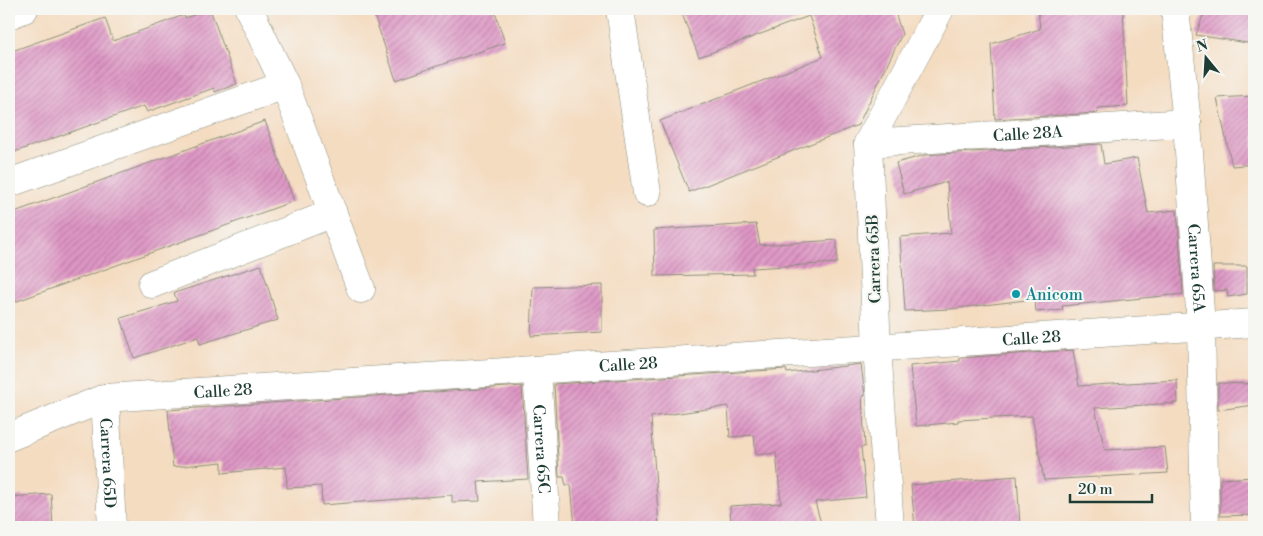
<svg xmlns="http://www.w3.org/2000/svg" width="1263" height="536" font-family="'Libre Bodoni',serif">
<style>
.building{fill:url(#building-hatch)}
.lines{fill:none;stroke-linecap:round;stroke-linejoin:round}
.minor-casing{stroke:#8a8c7a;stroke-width:29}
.minor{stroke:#fff;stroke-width:28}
.culture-dot{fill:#0f9aa8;stroke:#f6f6f2;stroke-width:2}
.labels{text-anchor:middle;stroke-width:4;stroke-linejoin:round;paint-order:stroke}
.street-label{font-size:16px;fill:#1f3d34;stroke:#f6f6f2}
.culture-label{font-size:16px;fill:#0d838f;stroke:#f6f6f2;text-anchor:start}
</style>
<defs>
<pattern id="building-hatch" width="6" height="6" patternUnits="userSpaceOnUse" patternTransform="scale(1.25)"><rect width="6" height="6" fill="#df96c5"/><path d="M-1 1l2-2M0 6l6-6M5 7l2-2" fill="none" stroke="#b47ca1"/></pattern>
</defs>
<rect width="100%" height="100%" fill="#f6f6f2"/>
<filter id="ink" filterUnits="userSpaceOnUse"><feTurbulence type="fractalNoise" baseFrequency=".02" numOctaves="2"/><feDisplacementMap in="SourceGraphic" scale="10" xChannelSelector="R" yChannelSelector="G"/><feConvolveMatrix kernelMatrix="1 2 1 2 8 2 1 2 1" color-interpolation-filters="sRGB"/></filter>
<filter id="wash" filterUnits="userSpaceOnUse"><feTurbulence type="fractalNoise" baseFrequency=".0096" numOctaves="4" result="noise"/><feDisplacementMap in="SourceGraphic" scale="20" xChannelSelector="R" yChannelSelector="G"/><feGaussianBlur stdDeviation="1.12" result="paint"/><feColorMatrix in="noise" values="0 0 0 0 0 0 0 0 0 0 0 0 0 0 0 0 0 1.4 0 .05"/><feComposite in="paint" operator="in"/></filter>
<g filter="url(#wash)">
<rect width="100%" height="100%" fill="#f4dcc1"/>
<g id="blocks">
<path class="building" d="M210 9 237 84 215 92 214 88 147 112 144 106 9 154V52L105 18 113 41 184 15 185 18Z
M372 9H494L505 43 396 80Z
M680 9H894L902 34 858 125 689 192 660 121 823 57 809 16 699 57Z
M1038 9H1123L1128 106 1097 108 1098 113 995 119 991 44 1040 29Z
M1205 10 1254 12V44L1196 35Z
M1254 96V164L1232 166 1217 98Z
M265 121 294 201 9 304V214Z
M1101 144 1104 164 1137 158 1148 213 1177 210 1183 294 1062 306 1063 310 1036 312 1035 299 950 309 905 311 900 237 951 233 947 182 904 194 896 163 925 155Z
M756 224 760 245 837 240V263L752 268 753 274 655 276 654 230Z
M261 265 278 320 200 344 198 337 134 358 121 318 177 301 174 293Z
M1213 266H1247V294L1228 297 1227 290 1214 291Z
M602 285V332L531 336 533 287Z
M1073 350 1079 386 1177 380 1178 403 1095 408 1105 450 1165 447 1168 473 1044 480 1032 416 958 420V422L916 426 910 366 960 361V358Z
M861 364 865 396H862L865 447H861L866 497 815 502 822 527H731L730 506 781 503 776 453 756 455 754 435 730 437 728 406 651 417 659 527H575L571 485 566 486 564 477H559L554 384 786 369 787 373Z
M1218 383 1254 384V405L1218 410Z
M522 386 528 479 478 482 480 501 452 502V495L322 505 321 486 287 488 286 467 222 473V462L173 467 168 410Z
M1017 476 1020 527H915L911 485Z
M1254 477V515L1220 516V479Z
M51 494 53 527H9V497Z"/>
</g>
</g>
<g filter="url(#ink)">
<use href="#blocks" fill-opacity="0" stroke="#8a8c7a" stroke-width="1"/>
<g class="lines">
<defs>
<g id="minor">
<path d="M249 9 285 85 361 289"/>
<path d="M620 9 647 193"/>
<path id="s1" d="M1175 9 1187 123 1201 326 1205 527"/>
<path d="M9 15 24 9"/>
<path id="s2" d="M868 143 1187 123"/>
<path d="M9 183 285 85"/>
<path d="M152 284 333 213"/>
<path id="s3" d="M537 371 547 527"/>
<path id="s4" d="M105 398 112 527"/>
<path id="s5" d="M9 437 105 398 1254 323"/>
<path d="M890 527 877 348 868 143 940 9"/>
</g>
</defs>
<use href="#minor" class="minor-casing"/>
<use href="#minor" class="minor"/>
</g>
</g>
<circle class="culture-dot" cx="1016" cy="294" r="5"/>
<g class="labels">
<g class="street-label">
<text dy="6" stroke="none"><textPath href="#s2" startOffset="160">Calle 28A</textPath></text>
<text transform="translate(873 259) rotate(-92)" y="6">Carrera 65B</text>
<text dy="6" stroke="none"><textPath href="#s1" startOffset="260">Carrera 65A</textPath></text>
<text dy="6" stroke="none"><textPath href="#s5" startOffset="1032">Calle 28</textPath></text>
<text dy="6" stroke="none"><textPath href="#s5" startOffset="628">Calle 28</textPath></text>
<text dy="6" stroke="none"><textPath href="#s5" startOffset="222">Calle 28</textPath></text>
<text dy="6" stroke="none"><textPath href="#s3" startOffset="78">Carrera 65C</textPath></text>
<text dy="6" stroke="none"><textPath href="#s4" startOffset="65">Carrera 65D</textPath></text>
</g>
<g class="culture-label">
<text x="1026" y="300">Anicom</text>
</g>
</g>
<rect width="1263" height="536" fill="none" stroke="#f6f6f2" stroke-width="30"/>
<g transform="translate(1206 58) rotate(342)" stroke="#f6f6f2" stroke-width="4" paint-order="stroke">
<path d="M0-4L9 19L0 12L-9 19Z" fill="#1f3d34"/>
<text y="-8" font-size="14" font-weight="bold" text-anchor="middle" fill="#1f3d34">N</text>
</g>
<path d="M1070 494v8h82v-8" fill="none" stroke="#1f3d34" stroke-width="2.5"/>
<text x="1078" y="494" font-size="15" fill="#1f3d34" stroke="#f6f6f2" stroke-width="4" paint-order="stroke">20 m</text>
</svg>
